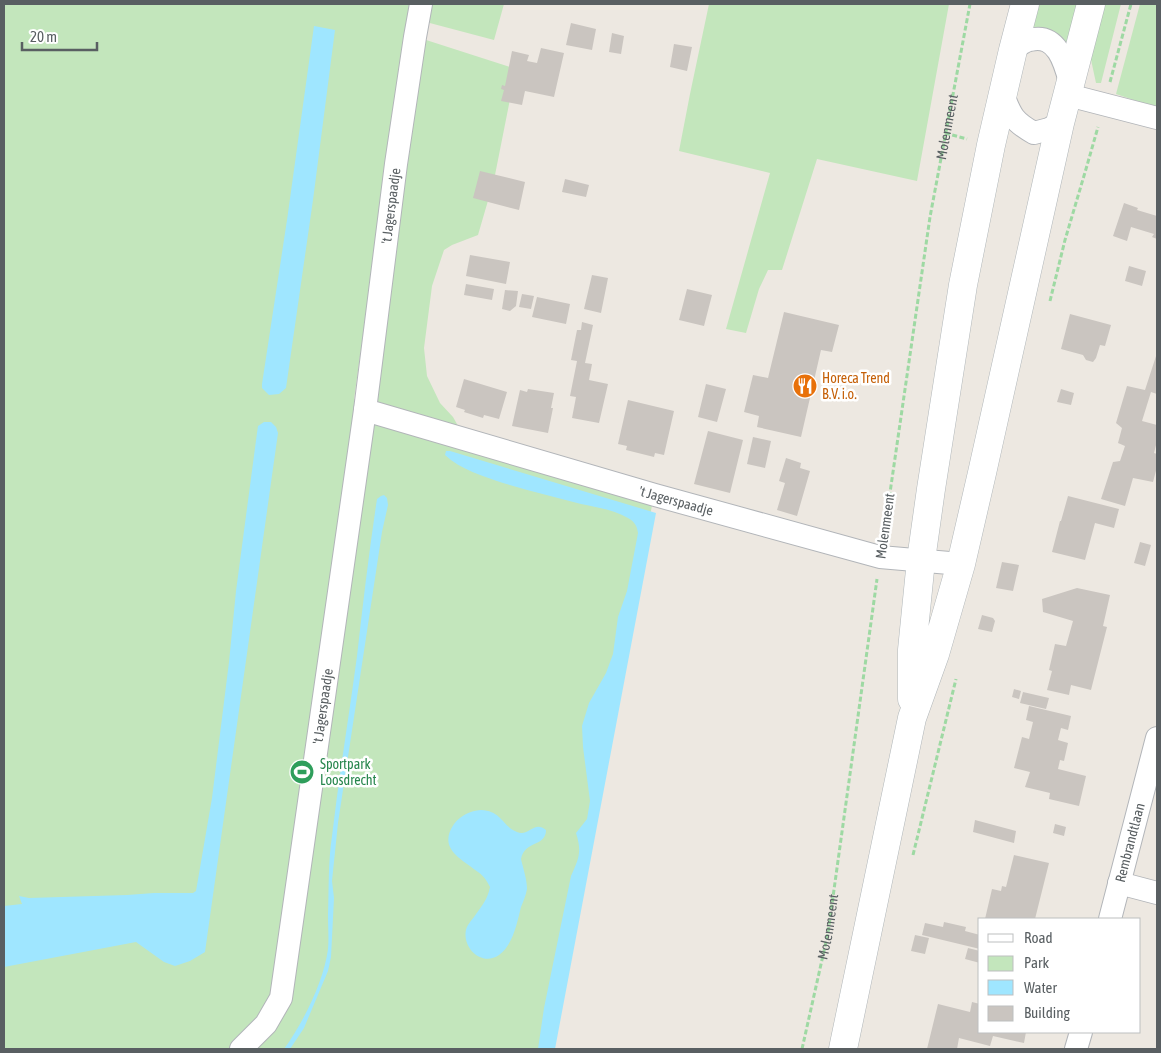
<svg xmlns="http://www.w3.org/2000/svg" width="1161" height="1053" font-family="'Asap Condensed',sans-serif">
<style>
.green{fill:#c3e6bc}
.water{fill:#9fe6ff}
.building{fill:#cac5c0}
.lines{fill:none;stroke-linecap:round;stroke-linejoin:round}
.street-casing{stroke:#b2b5b9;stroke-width:24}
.secondary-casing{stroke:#b0b6b9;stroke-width:29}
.path{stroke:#9ed9a3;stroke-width:3;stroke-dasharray:5 2.5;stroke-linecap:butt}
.street{stroke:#fff;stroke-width:22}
.secondary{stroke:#fff;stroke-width:28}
.labels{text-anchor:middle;stroke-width:5;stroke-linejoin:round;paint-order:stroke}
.street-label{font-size:14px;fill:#595f62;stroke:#fff}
.food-label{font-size:14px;fill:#c56008;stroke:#fff;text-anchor:start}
.leisure-label{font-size:14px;fill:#27864d;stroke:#fff;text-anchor:start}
</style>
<rect width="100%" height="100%" fill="#ede8e1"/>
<path class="green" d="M4 4H411L403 49 354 399 372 404 423 39 516 69 494 180 478 235 452 245 444 250 432 286 424 348 427 376 440 403 453 417 462 433 654 495 548 1049H4Z
M429 4H504L494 40 426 22Z
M709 4H949L917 181 817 159 782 270H768L759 289 746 333 726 329 770 173 679 151 690 94Z
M1032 4H1081L1071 47 1025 34Z
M1102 4H1121L1101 83H1096L1090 55Z
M1140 4H1157V108L1116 94Z"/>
<path class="water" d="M314 26 335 30 313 200 286 388 279 394 269 395 262 388V384L287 220Z
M264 422H271L276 427 278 433 205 952 190 961 175 966 164 962 136 942 4 967V906L22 904 19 896 29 898 127 895 154 893H193L196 891 212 798 229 662 236 591 257 433 258 426Z
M446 451H450L656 513 555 1049H538L544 1008 571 876C579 858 582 852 576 833L587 819 590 801 583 747 582 726 589 703 606 673 613 654 618 617 627 591 638 533C637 526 635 522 628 518 614 510 596 507 581 504 555 497 529 491 503 483 483 476 461 470 445 455Z
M384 495 387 498 388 505 382 532 338 823 332 881 334 898 331 957 328 971 304 1028 290 1049H284C303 1023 324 981 328 949 329 938 328 927 328 915 329 889 328 862 332 836 339 776 349 716 357 656 363 604 369 551 377 499L381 496Z
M481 810C502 811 502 826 517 832 529 837 534 820 546 830 546 847 525 840 521 859 523 868 527 879 527 889 526 895 523 902 521 907 517 923 513 945 499 955 482 967 462 948 466 930 467 925 471 921 474 917 481 907 488 899 490 887 487 881 484 876 478 872 462 859 437 849 454 824 461 815 470 811 481 810Z"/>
<path class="building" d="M571 23 596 29 592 50 566 45Z
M612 33 624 36 621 54 609 52Z
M674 44 692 47 687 71 670 67Z
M541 48 564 53 554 97 525 91 522 105 501 101 504 90 501 89 502 85 505 86 512 51 529 55 527 61 537 63Z
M480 171 525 182 519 210 473 198Z
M565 179 589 185 586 197 562 192Z
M1124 203 1138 208 1137 210 1157 216V239L1152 237 1154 234 1131 227 1127 241 1113 236Z
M470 255 510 262 506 284 466 276Z
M1129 266 1146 271 1142 286 1125 281Z
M592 275 608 278 601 313 584 309Z
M466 284 494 289 492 300 464 295Z
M687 289 712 295 704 326 679 320Z
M505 290 518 291 516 306 510 311 502 309Z
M522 294 534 296 531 309 519 307Z
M537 297 570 304 566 324 532 317Z
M784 312 839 325 832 352 821 350 801 437 757 427 759 416 744 412 753 375 768 378Z
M1070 314 1111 325 1105 346 1100 345 1096 358 1093 362 1086 360 1083 355 1061 349Z
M582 322 593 325 585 363 592 364 589 380 608 384 599 423 572 418 576 397 570 396 577 361 571 360 577 330H581Z
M1157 353V394L1151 392 1142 421 1157 425V441L1154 453 1157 454V467L1153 482 1133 478 1125 506 1101 499 1113 462 1120 461 1125 446 1118 443 1122 428 1116 423 1127 386 1145 390Z
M464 379 507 392 499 419 484 415 483 418 464 412 465 410 456 407Z
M706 384 726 389 717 422 698 417Z
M528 389 554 393 551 408H553L548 433 512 426 520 390 527 392Z
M1061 389 1074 393 1071 405 1057 402Z
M628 400 674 411 664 455 655 453 654 457 626 450 627 446 618 444Z
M708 431 743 440 730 493 694 484Z
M753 437 771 441 765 468 747 464Z
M786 458 801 463 800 468 810 471 797 516 777 510 785 483 779 481Z
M1068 496 1119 509 1114 528 1095 523 1085 560 1052 552 1060 521H1061Z
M1140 542 1151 545 1145 566 1134 563Z
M1002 562 1019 565 1013 591 996 588Z
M1077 588 1110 595 1103 626 1107 627 1091 690 1071 685 1069 695 1047 690 1052 671 1049 670 1055 644 1066 646 1073 621 1043 612 1042 599Z
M982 615 993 618 995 621 992 632 978 629Z
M1014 689 1021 691 1019 699 1012 697Z
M1023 692 1049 698 1046 709 1020 703Z
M1029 706 1071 716 1068 730 1061 728 1058 740 1068 743 1064 761 1060 760 1058 769 1086 776 1079 806 1049 799 1050 793 1025 787 1030 772 1014 768 1022 737 1029 739 1033 722 1026 720Z
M975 820 1016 831 1014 843 973 832Z
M1055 824 1066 827 1064 836 1053 833Z
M1014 855 1049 863 1035 919H985L992 889 1001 891 1002 886 1006 887Z
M944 922 966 927 965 931 980 935V949L922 935 925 923 943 927Z
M915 935 929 938 925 954 911 951Z
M968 948 980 951V963L965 959Z
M972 1002 980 1004V1032H1026L1024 1043 993 1036 990 1046 959 1038 957 1049H927L938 1004 970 1012Z"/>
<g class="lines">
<defs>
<g id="street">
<path d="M1013 50C1018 46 1024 41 1030 40 1057 33 1065 63 1070 82"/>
<path d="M1003 95C1011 116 1014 122 1034 133L1049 129 1060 123"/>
<path d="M1068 95 1157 118"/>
<path id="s3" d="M365 410 655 495 880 557 961 564"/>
<path d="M1119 883 1157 893"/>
<path id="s4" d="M1110 919 1157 738"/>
<path id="s5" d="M241 1049 266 1024 281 998 365 410 396 164 415 37 421 4"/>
<path d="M1076 1049 1081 1032"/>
</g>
<path id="secondary" d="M912 699V650L921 560 931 489 963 285 991 145 1013 50 1025 4
M843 1049 912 718 935 654 961 564 982 473 1060 123 1091 4"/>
</defs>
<use href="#street" class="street-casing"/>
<use href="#secondary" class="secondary-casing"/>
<g class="path">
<path d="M1110 82 1131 4"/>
<path d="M945 133 967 139"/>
<path d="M1050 301 1065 240 1086 169 1098 127"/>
<path id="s1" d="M884 534 930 217 970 4"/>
<path d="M913 855 956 679"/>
<path id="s2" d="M802 1049 828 933 877 579"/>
</g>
<use href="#street" class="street"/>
<use href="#secondary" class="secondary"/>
</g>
<defs>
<symbol id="restaurant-disc" viewBox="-11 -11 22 22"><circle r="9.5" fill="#e8710a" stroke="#fff"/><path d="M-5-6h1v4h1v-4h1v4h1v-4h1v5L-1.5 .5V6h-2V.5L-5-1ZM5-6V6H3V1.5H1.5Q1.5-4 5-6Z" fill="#fff"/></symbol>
<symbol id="stadium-disc" viewBox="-11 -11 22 22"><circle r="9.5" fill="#2e9e5b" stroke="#fff"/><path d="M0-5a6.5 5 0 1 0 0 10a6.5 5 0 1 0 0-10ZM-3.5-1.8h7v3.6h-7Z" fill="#fff"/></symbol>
</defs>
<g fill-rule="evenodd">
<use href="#restaurant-disc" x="791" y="372" width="28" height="28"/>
<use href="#stadium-disc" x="288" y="758" width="28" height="28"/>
</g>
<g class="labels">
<g class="street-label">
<text dy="5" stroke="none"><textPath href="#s1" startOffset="412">Molenmeent</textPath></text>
<text dy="5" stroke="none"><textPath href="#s5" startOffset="865">'t Jagerspaadje</textPath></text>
<text dy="5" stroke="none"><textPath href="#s3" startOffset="324">'t Jagerspaadje</textPath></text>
<text transform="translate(885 526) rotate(-82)" y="5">Molenmeent</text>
<text dy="5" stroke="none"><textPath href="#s5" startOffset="360">'t Jagerspaadje</textPath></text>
<text dy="5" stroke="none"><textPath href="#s4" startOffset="79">Rembrandtlaan</textPath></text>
<text dy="5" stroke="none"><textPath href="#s2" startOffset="125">Molenmeent</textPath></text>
</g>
<g class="food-label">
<text x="822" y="383">Horeca Trend<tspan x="822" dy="16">B.V. i.o.</tspan></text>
</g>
<g class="leisure-label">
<text x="320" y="769">Sportpark<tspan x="320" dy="16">Loosdrecht</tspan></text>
</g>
</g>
<rect width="1161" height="1053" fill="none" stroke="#595f62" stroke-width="10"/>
<rect x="978" y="918" width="162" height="115" fill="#ffffff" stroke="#bdbfc0"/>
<rect x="988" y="934" width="25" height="8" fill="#ffffff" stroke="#bdbfc0"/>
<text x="1024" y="943" font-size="15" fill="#595f62">Road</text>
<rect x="988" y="956" width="25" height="15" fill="#c3e6bc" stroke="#bdbfc0"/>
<text x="1024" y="968" font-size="15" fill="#595f62">Park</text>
<rect x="988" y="980" width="25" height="15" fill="#9fe6ff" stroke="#bdbfc0"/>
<text x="1024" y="993" font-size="15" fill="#595f62">Water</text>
<rect x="988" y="1006" width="25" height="15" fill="#cac5c0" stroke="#bdbfc0"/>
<text x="1024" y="1018" font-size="15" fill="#595f62">Building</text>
<path d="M22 42v8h75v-8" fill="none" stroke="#595f62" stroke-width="2.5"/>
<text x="30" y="42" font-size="15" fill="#595f62" stroke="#ffffff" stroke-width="4" paint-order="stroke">20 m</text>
</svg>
